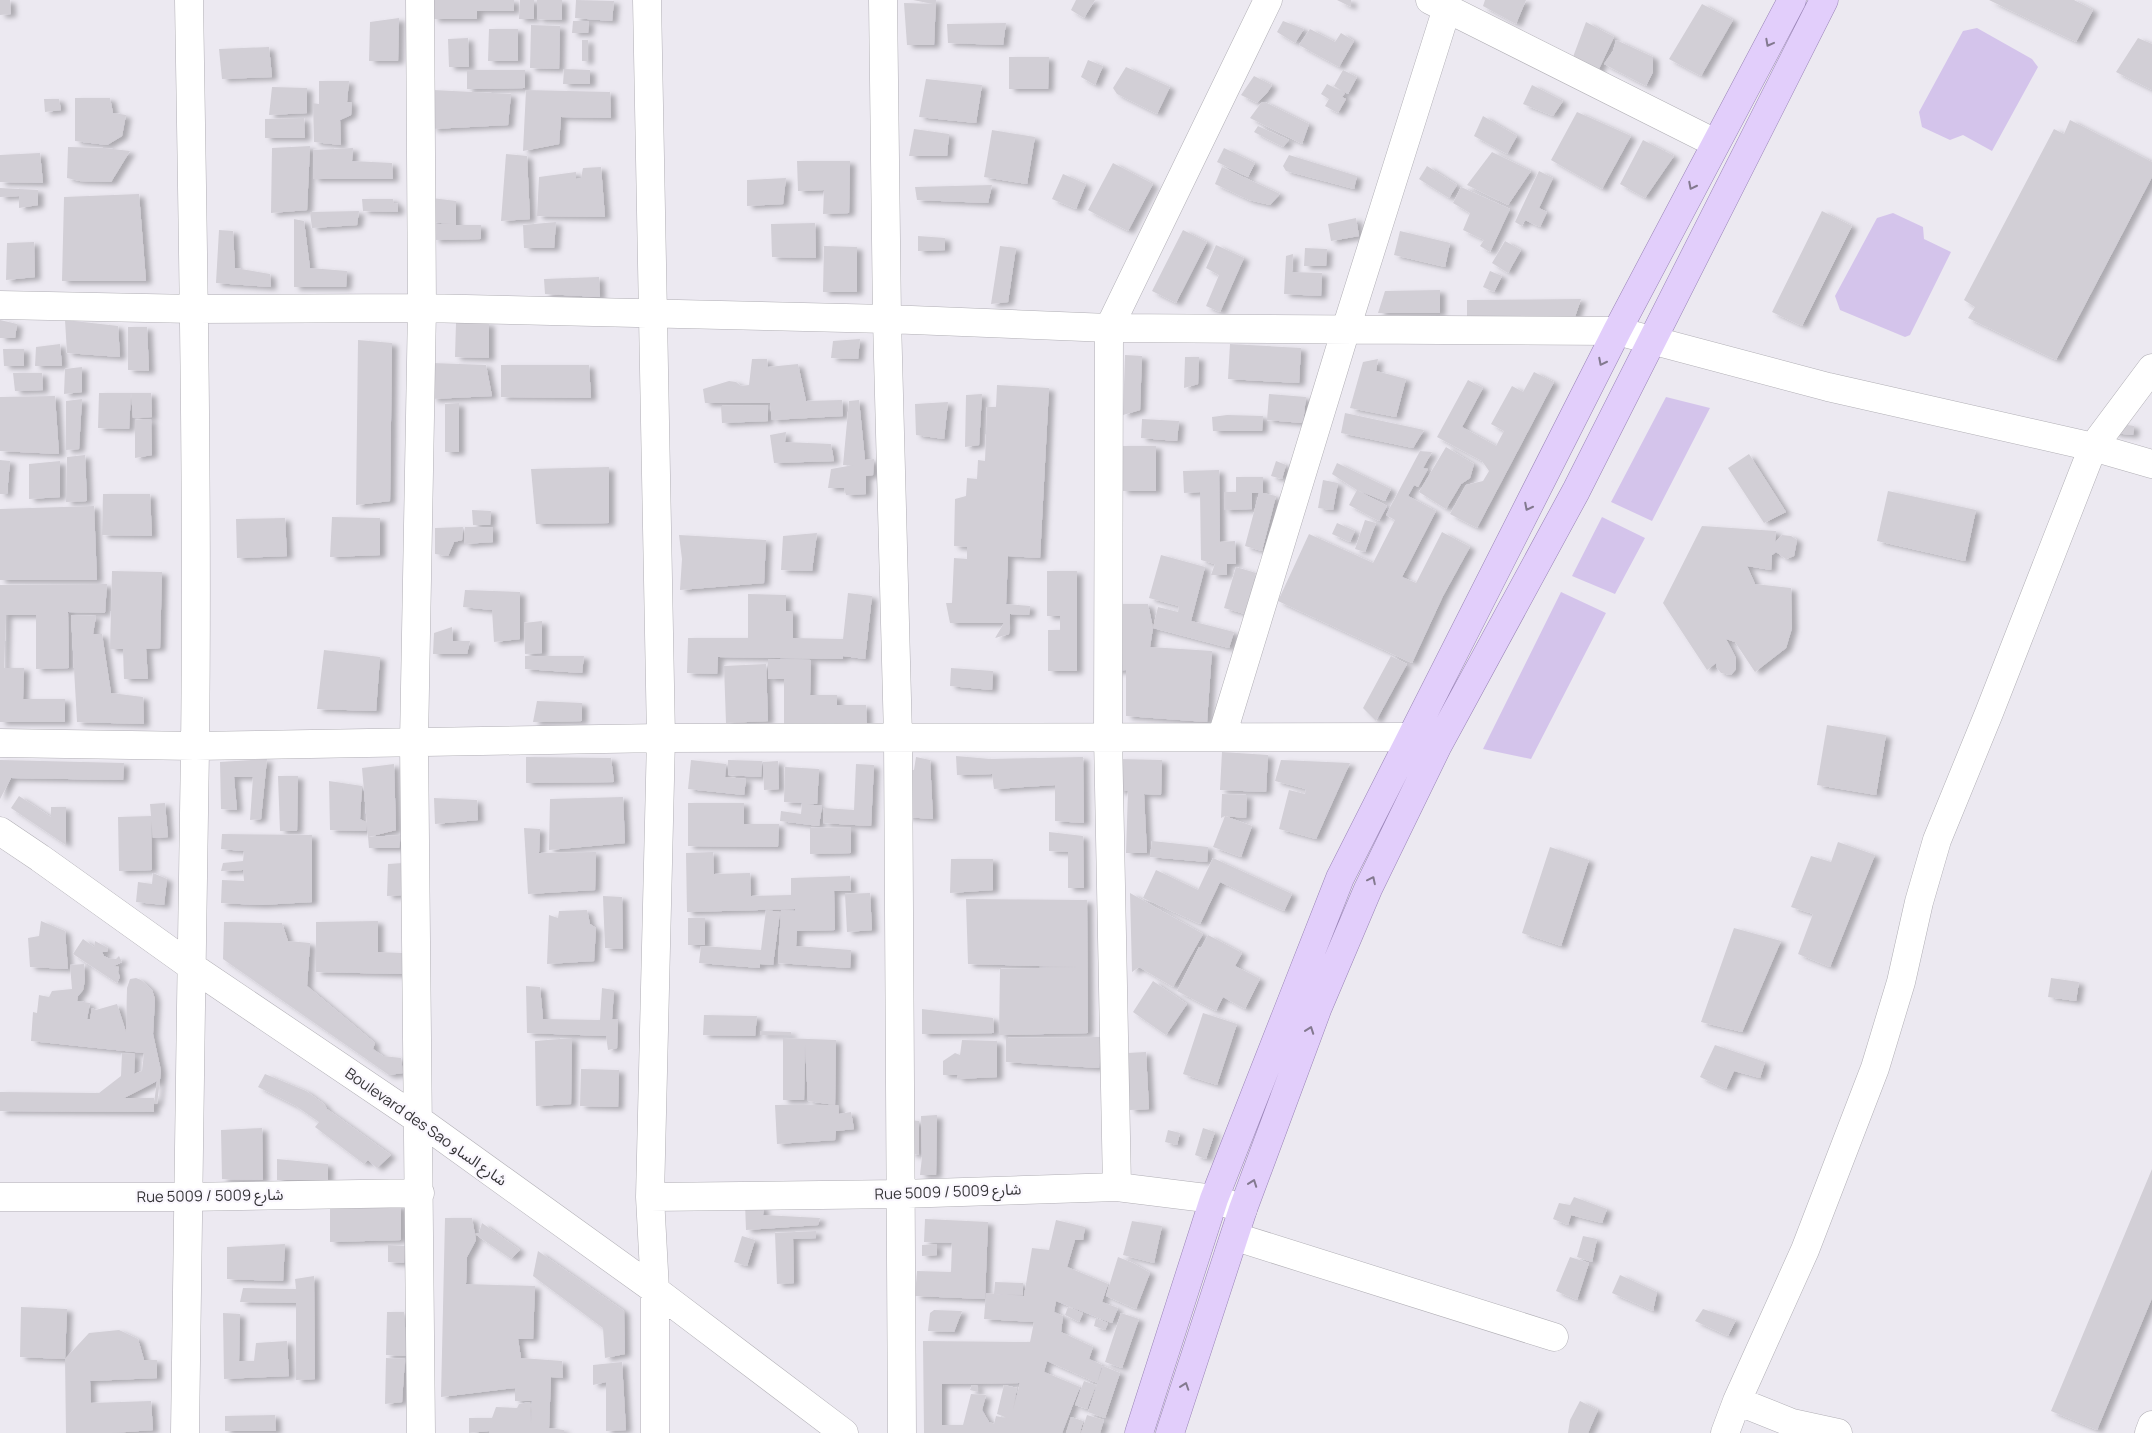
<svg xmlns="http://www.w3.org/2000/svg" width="2152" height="1433" font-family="Manrope,'Noto Sans Arabic',sans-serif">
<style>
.green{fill:#d4c4eb}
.building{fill:#d2cfd6;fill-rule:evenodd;filter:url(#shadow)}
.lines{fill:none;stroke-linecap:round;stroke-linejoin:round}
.minor-casing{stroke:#b1afb5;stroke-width:29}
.major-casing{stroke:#9883b5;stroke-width:29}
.minor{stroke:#fff;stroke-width:28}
.major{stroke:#e2cefb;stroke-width:28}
.oneway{stroke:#83798f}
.labels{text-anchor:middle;stroke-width:4.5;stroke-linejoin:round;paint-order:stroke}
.street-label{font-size:15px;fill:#353437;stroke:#faf7fe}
</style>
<defs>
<filter id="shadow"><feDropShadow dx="5.5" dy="3" stdDeviation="2.5" flood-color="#0004"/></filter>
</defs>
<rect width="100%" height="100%" fill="#ece9f1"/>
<path class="green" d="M1977 28 2032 59 2038 67 1992 151 1963 135 1950 140 1922 127 1919 112 1963 31Z
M1893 213 1923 227 1924 239 1951 252 1910 335 1905 337 1840 310 1835 296 1877 218Z
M1666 397 1710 408 1652 521 1611 502Z
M1602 517 1645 538 1615 594 1572 576Z
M1561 592 1606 613 1531 759 1483 749Z"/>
<path class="building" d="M0 0H10L11 14 0 15Z
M433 0H514V11H477V19H433Z
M520 0H534V19H519Z
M537 0H562V20L537 19Z
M576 0 614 1 612 21 575 18Z
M913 0H936L934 45H907L904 3 933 4Z
M1076 0H1095L1084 18 1071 10Z
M1337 0H1351V7Z
M1485 0H1526L1516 24 1483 6Z
M1989 0H2074L2093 10 2076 42Z
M1702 4 1733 20 1701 76 1669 59Z
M399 18 398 61H369L370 22Z
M573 21H589L588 33H572Z
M1283 21 1304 29 1295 43 1277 32Z
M1586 22 1614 37 1597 73 1573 57Z
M1006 23 1003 45 948 43 947 24Z
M531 25 560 26 559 69 530 68Z
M489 29H518V61H488Z
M1310 29 1335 42 1341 33 1354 41 1339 67 1299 45Z
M468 38 469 67H449L448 39Z
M2138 38 2152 44V90L2116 72Z
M582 40H588V61H582Z
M1616 40 1653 57V72L1646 86 1604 64 1613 51Z
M269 47 272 77 222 79 219 49Z
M1009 57H1049L1048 89H1009Z
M1088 60 1103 66 1095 85 1081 77Z
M1126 67 1170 87 1157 114 1117 94 1113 88Z
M564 69 590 70V84H563Z
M467 70H525V88L467 89Z
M1343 70 1357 77 1348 94 1334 86Z
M1254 76 1272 85 1267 93 1257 103 1241 95Z
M926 79 982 85 976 123 919 117Z
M319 81H349L347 102H352L351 115 340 120 341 145 314 142 313 103 319 104Z
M1327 84 1345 93 1342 97 1346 99 1338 113 1325 106 1329 99 1321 94Z
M1532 85 1563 101 1553 116 1523 104Z
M272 87 307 88V113L269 115Z
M433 90 511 94 508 125 432 129Z
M526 90 610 92 611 118 561 117 559 144 523 151Z
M75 98H110L113 113 126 115 122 136 107 145 75 141Z
M44 99H59L61 110 45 112Z
M1265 102 1309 124 1302 144 1250 118 1261 103Z
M1577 112 1631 136 1602 189 1551 160Z
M1483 116 1517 136 1507 154 1474 136Z
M304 118 305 138H265V119Z
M2070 120 2152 162V177L2056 360 1968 318 1975 307 1964 300 2054 129 2064 134Z
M1258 126 1289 140 1283 147 1254 132Z
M914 129 949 134 947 156H909Z
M992 130 1035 137 1027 184 984 177Z
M1643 140 1674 156 1645 198 1620 184Z
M310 146 307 210 271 213 272 148Z
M68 147 104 148 130 151 111 182 80 181 67 178Z
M353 148 352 161 392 163 393 179H313V150Z
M1224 148 1255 163 1248 177 1217 162Z
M1492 152 1531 171 1508 205 1467 185Z
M40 153 43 183 0 182V155Z
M506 154 527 156 530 219 501 221Z
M1289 155 1357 176 1354 189 1286 171 1283 166Z
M797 161H850L849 213 823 214 824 190 798 191Z
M1113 163 1153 184 1128 231 1088 210Z
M1427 166 1457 185 1449 198 1419 179Z
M601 167 605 217 537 216 539 177 576 172V179L581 178 583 168Z
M1222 167 1280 194 1270 205 1249 200 1215 184Z
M1539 171 1553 178 1539 208 1547 212 1540 227 1525 220 1522 226 1515 222Z
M1063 174 1086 184 1076 209 1052 199Z
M786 178 783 204 747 206V180Z
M992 185 988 203 917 200 915 187Z
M1461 187 1510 209 1490 252 1480 246 1484 240 1463 230 1470 213 1453 203Z
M0 188 38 190V205L19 208V196L0 197Z
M139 194 146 281H62L64 197Z
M432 198 456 201V225H481V239L434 240V224H452L430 222Z
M362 199H393L394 203 398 204V212L363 211Z
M359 211 357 225 312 228 310 212Z
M1822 211 1852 226 1802 326 1772 312Z
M1356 218 1359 236 1331 241 1328 224Z
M294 219 304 221 310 268 347 271 346 287H294Z
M556 222 554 248H524L523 225Z
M815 223 816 258 772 257 771 224Z
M219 230 233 231 235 268 270 274 271 287 216 283Z
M1183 230 1207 242 1176 303 1152 291Z
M1400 231 1450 243 1445 267 1394 255Z
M918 236 945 238V250L918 251Z
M1505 241 1521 250 1508 273 1492 263Z
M34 242 35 277 6 280 7 243Z
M1216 245 1244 258 1220 312 1206 306 1219 275 1206 268Z
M824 246 857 247V292H823Z
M1000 246 1016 248 1008 302 991 304Z
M1305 248 1327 249 1326 266H1304Z
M1293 254 1292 272 1322 273 1321 296 1284 294 1286 256Z
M1490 271 1502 276 1494 292 1483 287Z
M599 277 600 297 545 294 544 279Z
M1440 290V313H1378L1385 291Z
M1581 299 1575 317 1467 319V300Z
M0 320 17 324 15 338H0Z
M65 320 118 326 120 357 67 353Z
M456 323H489V358L455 357Z
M128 327H147L149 371 128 370Z
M860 339 858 359 831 358 833 341Z
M358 340 392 343 390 501 356 505Z
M60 344 62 366H35L36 347Z
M1230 344 1301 348 1299 383 1228 379Z
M3 349H24V366H4Z
M1125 355 1142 356 1140 410 1123 415Z
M1185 357H1199L1198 384 1184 388Z
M752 359H767L768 367 798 364 806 401 842 400 843 416 772 420 770 403H705L703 389 729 381 736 382 741 386 749 385Z
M1378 359 1376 371 1406 379 1396 417 1350 408 1363 362Z
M432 363 486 365 492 396 432 399Z
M501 365H589L591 398 501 397Z
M82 367V392L64 394 65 369Z
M1534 372 1554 382 1477 528 1450 514 1466 485 1483 481 1489 471 1482 461 1437 437 1468 380 1483 388 1462 427 1496 446 1504 431 1491 424 1512 386 1523 392Z
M13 373H42L43 390 15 391Z
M997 385 1049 388 1040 558 1008 556 1006 604 1030 606 1029 615 1010 614 1009 634 995 638 1004 623H950L946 603H952L954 558 967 559V547L954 546 955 499 966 496 967 478 977 479 978 460 985 461 987 407H996Z
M99 393H151L152 417 133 418 131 393 129 429 98 428Z
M982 394 979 445 965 447 966 395Z
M1269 394 1306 397 1303 423 1267 420Z
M55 396 59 454 0 451V397Z
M82 399 79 449 66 450V401Z
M859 400 865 460 874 459 873 475 866 476V494L846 495 844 488H828L831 469 854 465H843L849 401Z
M948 402 944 439 916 435 915 404Z
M459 403V452H445V404Z
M768 405V421L722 423 721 406Z
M1345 413 1424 430 1413 448 1341 433Z
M1227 415 1263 416 1262 431H1213L1212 417Z
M151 419 152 455 135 458V420Z
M1142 419 1179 421 1177 441 1141 438Z
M2114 423 2134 426 2133 435 2113 433Z
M786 432 785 442 831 444 834 461 774 463 770 435Z
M1122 446H1156V491H1122Z
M1446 447 1474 464 1470 478 1461 484 1446 509 1419 492Z
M1420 451 1432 452 1423 468 1428 469 1418 487 1414 485 1408 496 1436 511 1402 577 1416 583 1442 532 1470 547 1443 596 1412 663 1278 601 1309 534 1373 563 1395 520 1386 515Z
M1749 454 1786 512 1764 523 1728 468Z
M85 455 87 501 66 502 67 457Z
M0 460 10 461 7 494H0Z
M60 461V497L29 499V464Z
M1276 461 1286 465 1282 479 1271 476Z
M1337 463 1391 489 1385 501 1357 490 1332 474Z
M609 467V523L536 524 531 469Z
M1219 470 1220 542 1235 541 1236 564H1227V575H1211L1215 564 1201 560 1200 492 1184 493 1183 471Z
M1236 477H1263V493L1276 496 1262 551 1245 546 1259 493H1252V509L1224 510V492H1236Z
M1323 480 1338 483 1333 510 1318 508Z
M1357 490 1387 506 1379 521 1349 505Z
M1888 491 1976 510 1965 561 1877 541Z
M103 494H150L152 536 102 535Z
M94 506 97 580H0V509Z
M472 510 491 511 490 525H473Z
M332 517 380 518V555L330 557Z
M285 518 287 556 237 558 236 519Z
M1365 520 1376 523 1365 552 1355 549Z
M1337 523 1355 531 1350 542 1332 534Z
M1702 526 1776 531 1775 542 1782 535 1791 536 1797 540 1794 556 1786 559 1776 552 1772 555 1771 570 1747 566 1755 584 1791 588 1792 628 1786 648 1755 672 1735 642 1726 639 1736 658V669L1731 675 1721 673 1717 668 1716 663 1707 670 1663 603Z
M463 527 462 540 454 542 448 556 435 554V528Z
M465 527H493V542L464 544Z
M817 533 812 571 781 570 783 536Z
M679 535 766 540 764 583 680 590 682 559Z
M1161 555 1205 567 1191 621 1234 632 1229 648 1153 628 1150 647 1212 651 1207 722 1126 716V670L1109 671V604H1148L1153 628 1158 607 1178 612 1179 606 1149 598Z
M1236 567 1256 573 1245 614 1224 608Z
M112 571 162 572 160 648 146 649 148 679H124L123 649H110Z
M1047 571H1077V671H1048V630H1060V616H1047Z
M107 584 105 613 68 612 69 668 36 669V615H6L4 668H24L23 699H65V722H0V585Z
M465 590 520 592V639L494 642 492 610 463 607Z
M848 593 872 596 865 659 843 656V659L718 657 717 674 687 673 688 638H748V594L786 595V611H793V638L843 639Z
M71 615 96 616 93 634H102L111 693 143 697 144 724 77 722Z
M542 621V653L525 654 524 623Z
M452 627 453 641H470L467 654H433L434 633Z
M324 650 380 657 376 711 317 709Z
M525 656H584L582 673 525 669Z
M1391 656 1407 664 1376 721 1363 708Z
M768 659 811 660 810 695H837V705H866L867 725 784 724V679H768Z
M766 664 768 721 726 723 724 666Z
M951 668 993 671 992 690 950 686Z
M537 701 582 703V721L533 722Z
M1827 725 1886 735 1876 795 1817 785Z
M1222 752 1268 755 1266 792 1220 790Z
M956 756 990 759 1083 757 1084 823 1055 821V785L994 789 992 774 957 775Z
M526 757 611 758 614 782 526 783Z
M916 757 930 760 933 819 906 817 908 770H914Z
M267 759 261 819 250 820 253 777H234L237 810 221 809 220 762Z
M1119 759 1162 760 1161 795 1144 794 1147 853H1126L1128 791H1118Z
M0 760 124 763 123 780 11 778 0 799Z
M691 760 726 764 725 777 746 779 744 795 688 789Z
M728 760 762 761 761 777 728 775Z
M1281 760 1350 763 1316 839 1279 829 1289 790 1305 794 1306 789 1275 781Z
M778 761 779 789 764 790 763 762Z
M394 764 396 830 368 837 401 835 399 848H369L362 768Z
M856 764 874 765 871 826 823 823 824 808 854 810Z
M785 767 819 769 817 804H806L822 806 819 826 780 821 781 811 801 814 802 803 784 802Z
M278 776H298L297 831H280Z
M329 781 362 786 360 819 367 823 366 831 330 830Z
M1222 794 1247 795 1246 818 1225 816 1252 826 1241 857 1213 847 1225 816 1221 818Z
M19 796 51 817V807H66V845L11 808Z
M623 797 625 843 549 850 550 799Z
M434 798 477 800 478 820 435 824Z
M165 803 168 837 153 838 151 819 152 870 119 871 118 817 151 816 150 804Z
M688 803H744V824H779L778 847 688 846Z
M851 827V853L810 854V828Z
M524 828 540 829 539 853 596 852 595 890 528 894Z
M1049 832 1083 836 1084 888H1068V852L1049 851Z
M222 834 312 835V902L261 905 221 903 222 880 244 881 243 870 221 871 223 863 243 861 244 851 221 849Z
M1152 841 1208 847 1207 862 1150 857Z
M1838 842 1875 855 1830 967 1798 954 1813 914 1791 907 1811 856 1831 862Z
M1550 847 1589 860 1561 946 1522 933Z
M713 852 714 874 750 873 751 896 791 895V878L850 876 851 891H834L835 930 797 931 796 946 851 950 850 968 778 963 781 910 795 911V909L687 912 686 853Z
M1213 858 1292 894 1284 911 1220 882 1200 924 1143 898 1156 870 1198 890Z
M951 859H993V890L950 893Z
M403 863 404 895 387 896 388 864Z
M153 873 167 879 164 905 136 902 138 882 152 884Z
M870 893 872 930 847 932 845 894Z
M1130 893 1203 934 1173 987 1139 967 1132 972Z
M603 896 622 897 623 949 605 948Z
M966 899 1087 900 1088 1033 999 1035 1000 969 1076 967 968 964Z
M587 910 590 924 596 928 594 961 547 964 549 915 558 918 559 911Z
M766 910 780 912 773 965 760 964V968L699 963 701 946 761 950Z
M688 918H705V945H688Z
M41 921 65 931 68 969 30 967 28 938 39 936Z
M378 921V952L402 953V974L316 972V922Z
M224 922 282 923 288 941 310 943 307 986 375 1043 373 1049 383 1056 401 1058 403 1073 389 1075 223 959Z
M1734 928 1781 941 1742 1032 1701 1022Z
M1208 935 1242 953 1235 966 1260 979 1245 1009 1223 997 1216 1011 1177 991 1199 947 1201 948Z
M83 939 94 947 95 941 108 948 107 952H102L104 956 108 958 116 959 119 956 122 962 114 966 119 967 118 972 120 977 117 983 73 954Z
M84 964 85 980 83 990 78 996 77 1001 90 1003 87 1019H90L92 1008 96 1010 117 1004 126 1032 127 988 130 979 136 978 141 980 152 990 155 999 153 1034 161 1071 157 1104 154 1103 157 1081 124 1098H154V1112L0 1111V1092L99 1093 121 1076 122 1053 135 1054 134 1074 142 1071 144 1053 31 1041 33 1012 37 1013 39 995 49 997 52 991 72 989 70 965Z
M2051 978 2079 982 2076 1001 2048 997Z
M1153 981 1187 1004 1166 1035 1133 1012Z
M526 986 540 987 543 1019 600 1020 602 988 614 990 612 1019 618 1020 617 1048 608 1050 606 1036 527 1033Z
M922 1009 993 1018 994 1033 922 1034Z
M1203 1013 1237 1024 1217 1085 1183 1074Z
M704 1015 757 1016 755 1036 703 1035Z
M760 1031 791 1032V1035H760Z
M1101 1037 1099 1068 1006 1062V1038Z
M572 1038 571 1104 536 1106 535 1041Z
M783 1038 836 1040 835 1105 808 1101 805 1045 804 1100H783Z
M962 1040 997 1041V1077L957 1079 958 1075H943V1061L955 1053 960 1055Z
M1715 1045 1765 1062 1760 1078 1734 1071 1726 1089 1700 1077Z
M1146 1052 1149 1109 1130 1110 1127 1053Z
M581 1069 619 1070 618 1107 580 1106Z
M265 1074 306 1091 324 1104 327 1109 391 1155 377 1168 368 1160 364 1164 315 1127 319 1122 296 1106 258 1087Z
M775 1105H838L839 1114 851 1112 854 1129 836 1131 835 1140 777 1144Z
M937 1115 936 1175H920L922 1157 921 1116Z
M910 1120 919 1121V1155L910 1153Z
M262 1128 263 1180 222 1179 221 1130Z
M1203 1128 1215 1132 1206 1159 1195 1155Z
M1168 1130 1180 1133 1177 1145 1165 1142Z
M277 1159 328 1164V1180H277Z
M2152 1169V1298L2097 1430 2051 1411Z
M1574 1197 1607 1209 1602 1223 1571 1215 1568 1225 1553 1219 1559 1203 1570 1205Z
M745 1203 764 1207 763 1215 820 1218 818 1225 746 1230Z
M401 1205V1240L330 1242V1206Z
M445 1218H472L476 1240 467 1257 466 1284 535 1286 533 1339H518L521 1358 562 1361 563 1378 551 1377 549 1428 564 1430V1433H490L489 1431 469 1433V1418H492L496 1407 517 1408 519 1404 530 1402 531 1423 532 1401H515V1388L441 1397Z
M925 1219 988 1222 985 1299 915 1296 917 1271 951 1272 952 1243 924 1242Z
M1056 1220 1085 1227 1083 1240H1075L1067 1267 1108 1284 1102 1302 1118 1308 1112 1323 1056 1301 1054 1312 1063 1316 1061 1332 1093 1347 1089 1359 1102 1365 1097 1383 1047 1361 1044 1372 1080 1387 1062 1433H924L923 1341 1030 1342 1034 1322 984 1319 986 1293 1024 1296 1032 1248 1049 1250ZM1020 1383 1013 1410 1017 1388 1004 1385 997 1414 1011 1419 996 1416 994 1424 989 1422 982 1410 986 1395 971 1394 963 1425H942V1384Z
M1132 1221 1162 1226 1154 1263 1123 1255Z
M482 1223 520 1250 511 1259 475 1234 479 1233Z
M816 1231V1238L793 1239 794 1283 777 1284 775 1233Z
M742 1236 755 1240 747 1266 734 1262Z
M1583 1236 1597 1239 1592 1262 1577 1257Z
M285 1244 283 1281 227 1279V1247Z
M937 1244V1255L922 1256V1245Z
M388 1245 405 1246 404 1263 388 1262Z
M538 1251 624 1311 625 1354 605 1358 603 1328 533 1276Z
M1118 1257 1133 1263 1150 1273 1136 1309 1106 1296Z
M1570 1257 1589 1263 1577 1300 1556 1291Z
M1620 1275 1657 1292 1653 1311 1612 1293Z
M314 1276 315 1379 296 1380V1303L240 1302 243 1288 296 1289 295 1279Z
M995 1282 1023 1283V1295L994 1294Z
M21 1307 67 1309 65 1359 20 1357Z
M1068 1307 1083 1313 1079 1322 1065 1315Z
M1703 1309 1736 1320 1728 1336 1695 1321Z
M934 1310 962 1311 954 1332 928 1331 930 1313Z
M387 1312H404L407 1356 386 1355Z
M223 1313 240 1314 239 1361H254L256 1343 287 1341 289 1376 224 1379Z
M1121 1313 1139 1319 1122 1368 1105 1362Z
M1096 1318 1108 1323 1105 1330 1094 1326Z
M119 1330 138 1339 144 1360H157V1378L90 1381 91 1403 151 1401 153 1430 112 1433H66L65 1359 89 1333Z
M386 1358 405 1359 402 1402 385 1404Z
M622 1362 626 1430 606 1431V1382L593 1385V1365Z
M1103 1366 1120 1373 1105 1418 1088 1412Z
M1084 1381 1096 1385 1087 1409 1075 1405Z
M972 1385 978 1386V1392L970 1390Z
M1580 1401 1598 1410 1588 1433H1568L1570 1420Z
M275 1415 276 1431H225V1416Z
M1087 1415 1104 1420 1100 1433H1081Z
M1071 1417 1083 1421 1080 1433H1066Z"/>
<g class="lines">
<defs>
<path id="minor" d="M420 0 422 308 414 742 421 1433
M647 0 661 738 650 1197 655 1290V1433
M883 0 887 319 898 737 902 1433
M1430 0 1715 143
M0 305 194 309 422 308 887 319 1109 328 1617 331 1828 387 2093 447 2152 464
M1222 736 1346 329 1447 8
M0 743 195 746 661 738 1409 737 1431 743
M0 831 40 858 191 966 416 1118 655 1290 844 1433
M1117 1187 1108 736 1109 328 1268 0
M0 1197H187L420 1193
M650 1197 900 1194 1117 1187 1214 1199 1243 1209
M1236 1237 1554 1337
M1737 1401 1792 1423 1838 1433
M185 1433C187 1205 192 977 195 749 198 499 193 250 189 0
M1725 1433 1737 1401 1805 1250 1875 1068 1901 982 1919 902 1937 840 1989 713 2093 447 2152 368
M2149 1433 2152 1425"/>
<path id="major" d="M1139 1433 1214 1199 1340 878 1617 331 1792 0
M1170 1433 1243 1209 1318 1007 1368 889 1438 745 1576 491 1824 0"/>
</defs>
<use href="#minor" class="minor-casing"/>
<use href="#major" class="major-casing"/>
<use href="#minor" class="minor"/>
<use href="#major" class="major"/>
</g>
<defs><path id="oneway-chevron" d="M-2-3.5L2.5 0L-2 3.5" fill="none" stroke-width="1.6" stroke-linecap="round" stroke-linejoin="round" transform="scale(1.25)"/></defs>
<g class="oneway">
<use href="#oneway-chevron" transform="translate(1769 43) rotate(118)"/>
<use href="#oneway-chevron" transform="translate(1692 186) rotate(117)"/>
<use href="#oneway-chevron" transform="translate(1602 362) rotate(117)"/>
<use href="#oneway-chevron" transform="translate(1528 507) rotate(117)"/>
<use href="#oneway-chevron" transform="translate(1372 880) rotate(-64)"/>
<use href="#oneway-chevron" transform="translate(1310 1030) rotate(-70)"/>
<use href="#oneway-chevron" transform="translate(1253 1183) rotate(-70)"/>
<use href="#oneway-chevron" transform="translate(1185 1386) rotate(-71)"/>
</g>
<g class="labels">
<g class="street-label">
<text transform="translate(426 1127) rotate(35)" y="5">Boulevard des Sao شارع الساو</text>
<text transform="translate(948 1192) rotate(-2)" y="5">Rue 5009 / شارع 5009</text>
<text transform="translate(210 1196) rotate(-1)" y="5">Rue 5009 / شارع 5009</text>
</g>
</g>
</svg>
